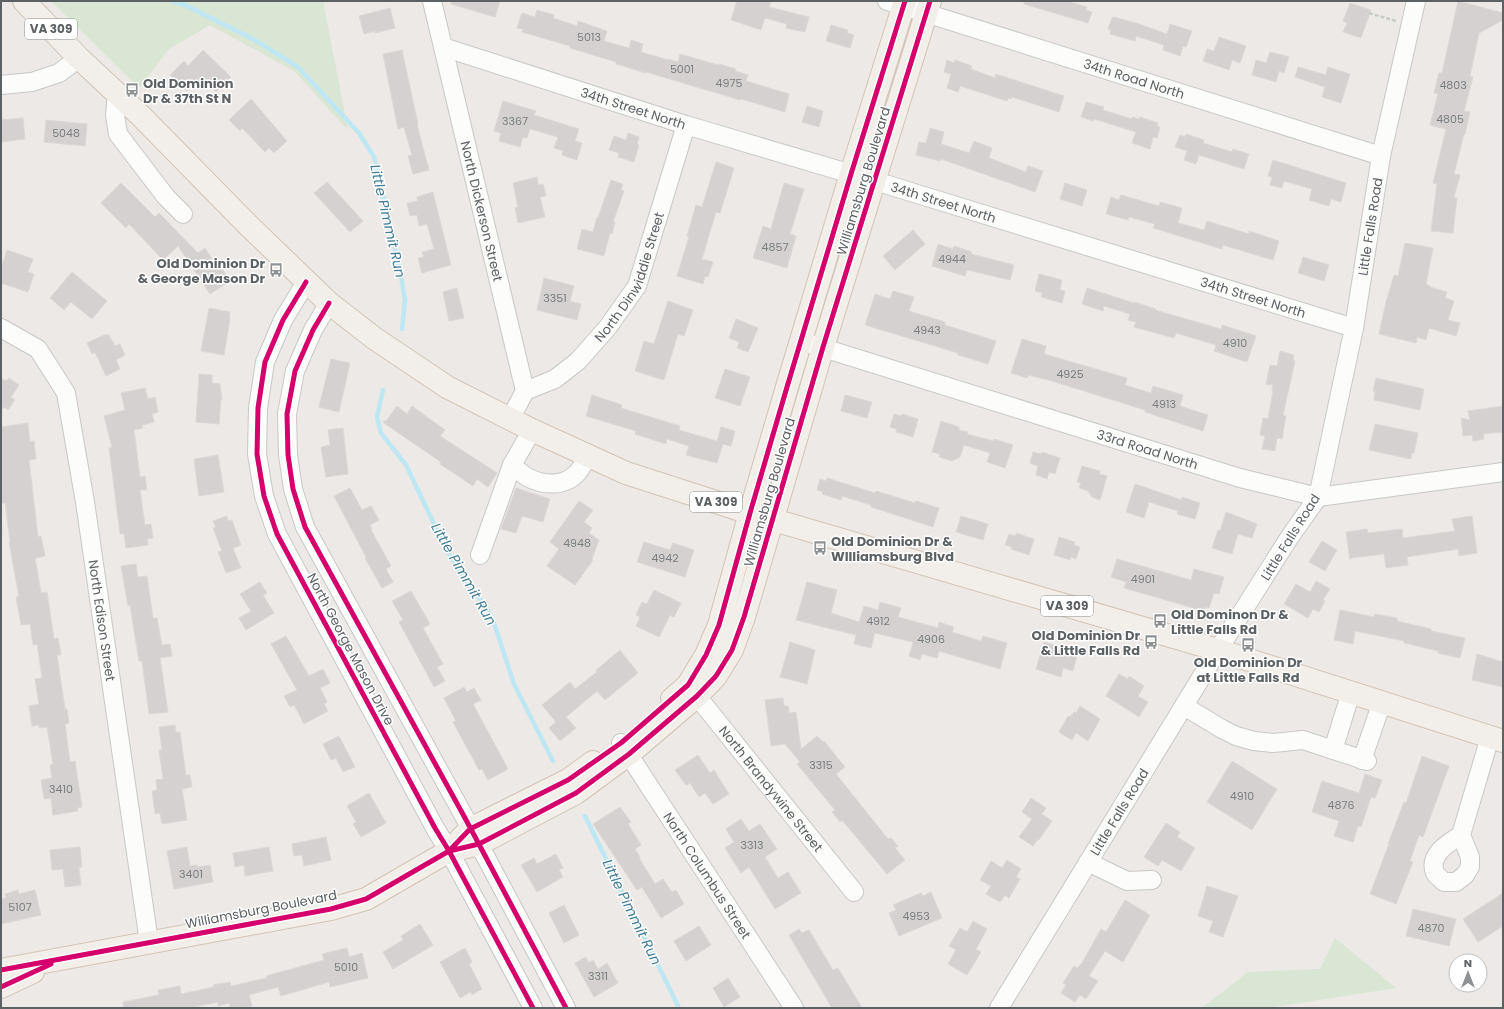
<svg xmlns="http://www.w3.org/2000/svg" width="1504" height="1009" font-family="Poppins,sans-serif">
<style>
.green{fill:#d9e6d3}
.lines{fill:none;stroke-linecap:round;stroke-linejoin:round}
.stream{stroke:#bee7f3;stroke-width:4.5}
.building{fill:#d4d1d0;stroke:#dbd8d6}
.minor-casing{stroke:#c8c8c8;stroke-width:20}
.major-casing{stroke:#d2c4b6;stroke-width:24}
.path{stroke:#c8ccc9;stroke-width:2.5;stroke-dasharray:4 2;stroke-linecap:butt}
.minor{stroke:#fcfcfb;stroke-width:18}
.major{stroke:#f2eee9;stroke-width:22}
.cycleway-casing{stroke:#fff;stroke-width:8}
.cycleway{stroke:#d6006c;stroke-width:5}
.labels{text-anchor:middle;stroke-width:3;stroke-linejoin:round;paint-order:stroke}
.number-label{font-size:11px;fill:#7b7e80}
.shield{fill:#fff;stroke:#8d9092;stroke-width:1}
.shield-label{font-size:12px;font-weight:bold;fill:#5c6164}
.street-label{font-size:13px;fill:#5c6164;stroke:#fff}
.poi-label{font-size:13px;font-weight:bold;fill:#5c6164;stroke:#fff;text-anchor:start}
.water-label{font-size:14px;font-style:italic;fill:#427d98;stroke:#fff}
</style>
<rect width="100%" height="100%" fill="#ece9e6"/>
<path class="green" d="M51 1H323L348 130 294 71 210 25 169 49 139 88Z
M1335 938 1396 988 1269 1008H1202L1248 972 1320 969Z"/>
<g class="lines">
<path class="stream" d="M172 1 185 5 253 39 298 67 359 133 374 157 400 270 405 300 402 329
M383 390 377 417 381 433 406 465 447 551 469 585 486 607 492 617 514 684 553 761
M585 816 679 1008"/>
</g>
<path class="building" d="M452 1H500L495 17 451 4Z
M737 1H771L769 7 809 17 805 32 786 28 787 24 765 18 761 30 731 20Z
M1024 1H1067L1087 7 1086 10 1092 12 1088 23 1024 4Z
M1458 1 1503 13V20L1479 33 1470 76 1473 77 1464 111 1470 112 1465 134H1464L1454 174 1460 175 1454 197 1457 198 1453 233 1431 231 1437 184 1433 183 1446 129 1430 125 1438 94 1434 93 1439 73H1442Z
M1350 3 1371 10 1361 38 1343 32 1347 23 1343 21Z
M390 8 395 28 375 33V31L364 34 359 16Z
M537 10 554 15 553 18 577 26 578 21 607 31 604 41 629 48 631 40 643 44 641 52 668 60V59L678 62 680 54 718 65 719 64 736 69 735 71 748 75 746 81 789 94 785 112 741 99 740 100 646 72V73L616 64V62L570 48V46L522 32 523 29 517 28 522 13 535 17Z
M1114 17 1139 24 1167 34 1170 24 1192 31 1186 47 1183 46 1180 56 1163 50 1164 45 1136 36 1135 41 1110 34 1111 30 1108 29 1112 18Z
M831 25 848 30 847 33 854 35 850 48 826 41Z
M1219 37 1246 46 1240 63 1232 60 1229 70 1203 61 1207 49 1214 51Z
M203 50 231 77 216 92 203 80 200 83 197 80 187 91 170 75 184 61 188 66Z
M402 50 418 124 417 125 429 170 413 174 408 156 412 155 404 127 398 129 383 54Z
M1270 52 1289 57 1284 73 1279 71 1276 82 1252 75 1256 60 1266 63Z
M947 60 954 63 955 60 972 66 971 69 995 78 996 74 1064 96 1059 112 1012 97 1011 99 1008 98 1007 101 960 86 958 92 947 88 951 74 944 72Z
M1298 67 1326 75 1328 67 1350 74 1341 103 1322 97 1325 87 1295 77Z
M251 99 287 141 274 153 269 148 265 152 242 128 240 131 229 120Z
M503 101 536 111 534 115 579 129 575 141 582 143 577 160 562 155 563 151 554 148 558 137 530 129 527 138 523 137 520 147 499 141 501 133 494 131Z
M1086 102 1104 107 1103 110 1132 119V117L1139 119 1140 117 1158 123 1157 126 1160 127 1157 138 1153 137 1150 149 1132 143 1136 132 1094 119 1093 121 1081 117Z
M807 106 823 111 819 127 802 122Z
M23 118 25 139 1 142V120Z
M46 120 87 124 85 146 44 142Z
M930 128 944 132 941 144 969 153 974 141 992 148 989 158 1026 172 1028 166 1043 171 1035 192 941 159 940 161 916 155 919 142 926 143Z
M628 133 639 137 637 144 639 145 634 162 618 157 619 153 609 150 614 136 626 140Z
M1186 134 1204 140 1203 143 1232 152 1233 149 1249 154 1244 169 1199 155 1196 164 1184 160 1187 151 1175 147 1180 135 1185 137Z
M1273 160 1346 183 1341 202 1331 199 1329 206 1309 200 1312 189 1284 181 1282 188 1270 185 1272 177 1268 176Z
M716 162 734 168 720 213 716 212 702 259 713 262 708 277 705 276 703 284 677 276 689 237 687 236 696 205 702 207Z
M537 177 538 185 543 184 546 196 540 197 545 217 518 223 515 208 518 207 513 183Z
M611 180 623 184 621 190 624 191 613 222H615L612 234 610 233 604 256 577 249 582 229 593 232 597 217 598 218Z
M327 182 363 221 350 232 314 193Z
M121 183 155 217 159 213 198 253 205 248 214 262 217 260 230 281 210 294 178 246 163 260 129 224 126 228 101 203Z
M784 183 804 189 790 234 796 236 787 268 753 258 763 226 771 229Z
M1065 183 1087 190 1082 206 1060 199Z
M433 192 451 265 422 273 418 258 424 257 422 252 434 249 427 224 419 226 417 215 410 216 407 203 418 201 417 197Z
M1121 195 1159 206 1160 202 1182 208 1178 223 1204 230 1207 221 1249 234V231L1279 241 1273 260 1223 245 1222 249 1153 228 1155 224 1129 217 1128 220 1106 214 1111 197 1119 200Z
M913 230 925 244 895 270 883 256Z
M1405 243 1433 248 1426 284 1430 286V287L1447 292 1445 298 1454 301 1448 320 1460 323 1456 336 1429 328 1426 340 1417 337 1416 343 1379 334 1386 302 1394 275 1398 276Z
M938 244 953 249 954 246 972 252 971 254 1014 265 1010 280 967 270 965 276 932 266Z
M7 250 33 259 28 272 34 274 28 292 1 283V268Z
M1303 257 1329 265 1324 281 1298 273Z
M72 272 107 301 92 319 71 302 64 310 50 298Z
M1039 274 1062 280 1060 290 1065 291 1062 303 1041 297 1042 293 1035 291Z
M544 278 574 286 570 301 581 304 577 320 537 310Z
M457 288 464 318 449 321 443 292Z
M1087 288 1134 303V302L1156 309 1155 310 1221 329 1222 325 1256 336 1247 362 1214 351 1216 345 1176 333 1174 338 1134 327 1136 322 1128 320 1130 314 1104 306 1103 311 1082 304Z
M893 291 914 297 909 311 945 322V325L996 341 988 364 958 355V353L865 325 875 294 890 299Z
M668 301 693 310 684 336 678 334 664 380 635 371 644 341 654 344Z
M209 308 230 312 229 319H230L224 355 201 351Z
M736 319 758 328 748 352 737 348 739 342 729 338Z
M104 335H109L115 346 120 344 125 355 116 360 120 369 106 376 95 352 92 354 87 343Z
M1022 339 1046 346 1044 354 1127 378 1125 385 1151 393 1153 386 1183 395 1180 406 1208 415 1203 431 1145 412V410L1052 381 1028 375 1027 378 1011 373Z
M1280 351 1294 355 1293 361H1295L1283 415 1286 416 1282 439 1277 438 1275 451 1262 449 1265 436 1260 435 1263 418 1268 419 1273 391 1272 390 1273 385 1266 384 1270 365 1277 366Z
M331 359 350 363 339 412 319 407Z
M725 369 750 377 740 406 715 398Z
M199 374 212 375V383L220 384 222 400 221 399 219 424 196 422Z
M1 378 6 381 9 378 19 385 11 397 15 400 8 410 4 407 1 411Z
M1376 378 1424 389 1420 410 1374 400 1375 392 1373 391Z
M145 388 148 399 155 397 158 412 152 414 154 422 142 425 143 428 134 430 140 477 145 476 147 490H140L145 525 151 524 153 538 147 539 148 545 126 548 124 534H120L109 448 112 447 104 416 125 410 121 393Z
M592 395 622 405 621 408 680 426 679 430 717 441 721 427 735 431 731 446 723 444 717 463 686 455 689 446 667 439 666 444 635 434 636 431 586 416Z
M845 395 872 402 867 418 841 411Z
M397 406 407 414 412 406 445 430 440 436 497 473 488 487 477 479 473 486 440 464 441 462 384 423 383 421H386Z
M1503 406V432L1483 434 1484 439 1473 441 1472 435 1463 436 1461 418 1470 420 1468 411Z
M894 414 901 416 902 414 918 419 913 437 896 432 897 429 890 427Z
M941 421 959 427V430L968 432 967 434 993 441 994 439 1013 445 1005 468 987 462 990 453 964 445 960 457 952 461 939 457 940 454 932 452Z
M28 423 30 442 34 441 36 459 29 460 38 537 41 536 45 556 35 558 41 593 47 592 54 639 58 638 61 655H57L65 709H67L69 723 65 724 70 762 75 761 82 807 77 808 78 811 53 815 51 798 44 799 41 780 52 778 50 765 53 764 47 727 39 728V725L32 726 29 706 39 704 35 679 42 678 37 644 33 645 30 624 21 625 16 597H19L9 542H10L5 503H1V427Z
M1375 424 1418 433 1414 453 1412 452 1411 459 1369 450Z
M343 428 348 474 326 477 321 447 330 445 328 430Z
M1033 452 1041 454 1042 452 1060 458 1055 474 1049 472 1047 479 1036 475 1038 466 1030 463Z
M218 455 224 492 199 496 194 459Z
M1082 466 1100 471 1099 474 1107 476 1100 500 1092 497 1088 491 1079 488 1081 483 1077 482Z
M827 478 875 493 876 491 915 503 916 501 939 508 933 527 871 507V505L842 496 841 500 822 494 823 492 817 490 820 479 826 481Z
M1135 484 1182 500V497L1200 503 1195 519 1177 514 1178 511 1149 502 1144 518 1126 512Z
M350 488 362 510 371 506 379 520 370 525 372 529 371 530 391 566 386 569 393 582 382 588 365 558 366 557 334 496Z
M516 488 550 499 543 522 522 516 516 533 501 529Z
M579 501 593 510 584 522 592 528 589 533 599 540 592 559 593 560 575 585 547 566 559 549 550 542Z
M1226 512 1257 524 1252 538 1238 534 1232 554 1212 548 1218 530 1220 531Z
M227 516 228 521 232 520 241 545 233 548 241 568 226 573 218 552 222 551 213 528 216 527 213 521Z
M961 516 988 524 983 540 956 532Z
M1472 516 1477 553 1459 556 1458 549 1407 557 1408 565 1386 568 1384 554 1351 558 1350 560 1346 532 1367 529 1368 533 1402 529 1403 538 1455 531 1452 519Z
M1016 533 1034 539 1029 555 1011 549 1012 547 1005 545 1009 534 1016 536Z
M1059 537 1075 542 1074 545 1080 547 1076 559 1071 557 1070 560 1054 555Z
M1322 541 1337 550 1325 571 1309 562Z
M644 542 670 550 673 543 694 550 685 577 637 562Z
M1117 559 1191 580 1194 569 1224 577 1219 594 1214 593 1209 608 1205 607 1204 611 1124 588 1126 582 1111 577Z
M136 564 138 577 147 576 153 618H157L162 645 170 644 172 656 160 658 168 712 149 714 142 661H139L130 605 128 606 121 566Z
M1316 581 1330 589 1323 600 1325 601 1319 612 1313 609 1308 618 1284 604 1296 584 1310 592Z
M260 582 267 593 263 595 274 613 246 630 239 618 251 611 240 594Z
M807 582 837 590 831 613 859 622 864 606 878 610 880 602 901 608 898 617 938 628 939 622 954 627 952 632 981 641 983 636 1007 643 1000 669 939 651 937 658 922 654 920 660 909 656 913 643 912 642 875 633 871 648 854 644 856 635 796 620Z
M654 590 681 603 674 617 670 615 659 637 636 626 640 617 636 615 642 602 647 604Z
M411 591 430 624 423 628 443 664 437 667 445 681 434 687 399 622 403 620 392 601Z
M1340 610 1374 617 1375 614 1397 618V621L1431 629V631L1465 638 1460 658 1438 653V651L1404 643V641L1355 631 1353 644 1334 640Z
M286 636 309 676 323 669 330 683 320 688 327 702 324 704 328 711 304 724 294 705 290 707 284 696 297 690 271 644Z
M790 642 815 650 807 684 780 677Z
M1044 642 1078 652 1073 671 1063 668 1061 677 1036 669Z
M620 650 638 673 605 700 597 691 566 717 576 728 560 741 549 728 556 722 542 705 570 682 575 689 597 672 596 670Z
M1477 654 1503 662V687L1472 680Z
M1119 674 1128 679 1129 676 1144 686 1138 696 1148 702 1139 717 1106 696Z
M464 687 467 692 474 688 481 700 473 704 508 769 488 780 482 769 479 770 467 748 453 722 456 721 444 698Z
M783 698 784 706H788L789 713 796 712 801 749 817 736 823 742 824 741 845 767 836 774 888 839 891 838 898 846 895 848 905 860 887 874 842 820 840 822 832 812 835 810 797 764 800 762 785 744 771 746 765 700Z
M1080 706 1100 719 1088 741 1076 733 1072 740 1059 732 1068 716 1070 717 1074 712 1076 713Z
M175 725 176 733 180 732 186 775H190L192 787 182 789 187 820 162 824 160 813 155 814 152 791 157 790 156 780 163 779 159 750H162L159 727Z
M339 736 355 767 343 772 336 758 331 760 323 744Z
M698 755 710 773 714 770 729 794 713 804 705 793 699 797 690 783 686 785 675 770Z
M1422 756 1449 766 1423 837 1419 835 1410 861 1413 862 1396 904 1370 894 1389 844H1388L1404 802 1406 803Z
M1232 761 1277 789 1252 830 1207 802Z
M1365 774 1382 780 1375 798 1371 797 1361 827 1358 826 1353 842 1334 836 1339 821 1312 812 1322 781 1359 793Z
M369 793 386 823 361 837 353 824 356 822 347 806Z
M1031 798 1046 808 1042 814 1052 821 1039 840 1038 839 1033 846 1019 837 1032 819 1022 812Z
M620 807 631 822 628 824 641 845 635 849 640 857 639 858 655 884 663 879 672 892 676 890 684 904 661 918 642 887 637 890 593 824Z
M741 819 749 831 760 824 777 849 765 857 778 878 788 872 801 893 775 909 749 867 741 873 725 848 734 842 726 829Z
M1166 823 1180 832 1177 837 1195 848 1181 871 1162 860 1158 866 1144 857Z
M326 837 331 860 304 866 302 855 294 856 292 844Z
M80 847 82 867H79L81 885 65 887 63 869 52 870 50 850Z
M187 847 190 866 197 865V867L210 865 213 882 174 889 167 851Z
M269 847 273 871 245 876 244 865 235 867 233 853Z
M556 854 563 868 559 870 563 877 537 892 521 865 534 858 537 864Z
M1007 860 1021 869 1016 877 1020 879 1009 898 1005 895 1000 902 986 894 991 886 980 880 991 861 1002 868Z
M1207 886 1238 896 1223 937 1209 932 1213 921 1198 916Z
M18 890 19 894 35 890 41 915 1 924V899L6 898 5 894Z
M931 892 942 918 899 936 889 913 896 910 893 905 921 893 923 896Z
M1503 893V926L1478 942 1463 919Z
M1125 900 1150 915 1123 962 1105 951 1089 976 1098 981 1086 999 1080 995 1075 1002 1061 993 1066 985 1063 983 1074 966 1077 968 1082 963 1101 929 1106 932Z
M564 905 579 935 564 943 549 913Z
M1413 909 1456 919 1449 946 1406 936Z
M973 921 987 929 976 949 981 952 967 975 948 964 956 950 949 946 960 928 967 932Z
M420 924 433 945 393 969 383 952 403 940 401 936Z
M699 926 711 945 686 961 674 941Z
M799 929 802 933 809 930 833 970 838 968 862 1008H832L789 935Z
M347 948 349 957 362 953 368 978 330 987 329 982 281 996 278 987 249 995 252 1006 243 1008H230L229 1003 218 1006V1002L189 1008H124L123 1002 159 995 158 990 180 986 181 994 214 987 213 985 230 982 231 986 267 978 266 976 324 960 322 954Z
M465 948 472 962 469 964 482 989 472 995 471 992 460 998 440 962Z
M586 957 589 963 593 960 598 969 607 963 618 983 594 997 575 963Z
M728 978 740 997 724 1007 713 988Z"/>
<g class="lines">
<defs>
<g id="minor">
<path id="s1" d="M432 1 525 391 510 419"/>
<path id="s2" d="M887 1 1381 156"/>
<path id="s3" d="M443 47 686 125 875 181 1354 328"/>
<path d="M1 85 32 82 59 73 79 58"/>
<path d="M117 93 115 115 118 134 166 197 183 214"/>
<path d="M306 282 283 320 265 362 258 408 257 454 264 496 277 534 435 828 449 851 533 1008"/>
<path d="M329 303 313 330 295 371 287 414 288 455 293 489 305 527 465 818 566 1008"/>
<path id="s4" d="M1 328 38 349 66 393 85 502 149 942"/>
<path id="s5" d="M801 341 1240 478 1318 497 1503 472"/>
<path id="s6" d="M525 391 555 379 578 361 608 327 637 286 686 125"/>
<path d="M512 465C517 469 522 474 527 477 544 486 565 487 578 472 582 467 585 461 588 455"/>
<path d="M480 555 512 465 532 430"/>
<path id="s7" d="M688 685 854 892"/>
<path d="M1184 706 1222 729 1236 736 1254 741 1273 743 1303 740 1367 761"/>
<path id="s8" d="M621 743 794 1008"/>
<path d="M1333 750 1351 692"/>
<path d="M1362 760 1382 702"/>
<path d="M1461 835 1470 857V867L1465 875 1456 882H1444C1441 879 1437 876 1435 873 1428 855 1448 843 1461 835L1490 737"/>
<path d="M1088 862 1127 881 1152 880"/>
<path id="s9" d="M999 1008 1218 650 1289 538 1318 497 1354 328 1381 156 1416 1"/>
</g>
<path id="major" d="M24 1 79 58 141 116 248 225 329 303 374 338 447 387 532 430 626 473 750 513 1218 650 1503 741
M672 699 688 685 706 655 719 625 750 513 787 387 851 174 905 1
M449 851 470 829 568 780 593 762
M1 970 331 909 366 899 449 851 479 844 576 793 629 754 697 696 716 676 732 650 744 617 823 347 930 1
M1 987 33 972"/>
</defs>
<use href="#minor" class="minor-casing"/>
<use href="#major" class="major-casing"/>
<path class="path" d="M1369 13 1396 21"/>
<use href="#minor" class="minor"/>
<use href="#major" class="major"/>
<defs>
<path id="cycleway" d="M306 282 283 320 265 362 258 408 257 454 264 496 277 534 435 828 449 851 533 1008
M329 303 313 330 295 371 287 414 288 455 293 489 305 527 465 818 566 1008
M449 851 470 829 568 780 621 743 688 685 706 655 719 625 750 513 787 387 851 174 905 1
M1 970 331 909 366 899 449 851 479 844 576 793 629 754 697 696 716 676 732 650 744 617 823 347 930 1
M1 987 51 964"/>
</defs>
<use href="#cycleway" class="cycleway-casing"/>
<use href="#cycleway" class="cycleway"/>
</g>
<defs>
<symbol id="bus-bare" viewBox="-9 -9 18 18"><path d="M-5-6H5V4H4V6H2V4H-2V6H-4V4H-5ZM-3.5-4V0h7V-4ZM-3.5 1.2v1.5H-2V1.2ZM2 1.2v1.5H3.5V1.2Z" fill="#8e9192" stroke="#fff" stroke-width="2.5" paint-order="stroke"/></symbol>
</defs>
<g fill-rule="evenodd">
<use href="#bus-bare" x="122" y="80" width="20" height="20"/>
<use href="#bus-bare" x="266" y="260" width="20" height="20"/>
<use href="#bus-bare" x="810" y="538" width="20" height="20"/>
<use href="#bus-bare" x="1150" y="611" width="20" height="20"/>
<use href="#bus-bare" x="1141" y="632" width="20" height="20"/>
<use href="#bus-bare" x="1238" y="635" width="20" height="20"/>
</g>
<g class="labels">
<g class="number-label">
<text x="589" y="41">5013</text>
<text x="682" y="73">5001</text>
<text x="729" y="87">4975</text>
<text x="1453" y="89">4803</text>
<text x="1450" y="123">4805</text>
<text x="515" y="125">3367</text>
<text x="66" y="137">5048</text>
<text x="775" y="251">4857</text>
<text x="952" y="263">4944</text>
<text x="555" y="302">3351</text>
<text x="927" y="334">4943</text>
<text x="1235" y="347">4910</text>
<text x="1070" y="378">4925</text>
<text x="1164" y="408">4913</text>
<text x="577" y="547">4948</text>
<text x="665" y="562">4942</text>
<text x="1143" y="583">4901</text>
<text x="878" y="625">4912</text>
<text x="931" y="643">4906</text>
<text x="821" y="769">3315</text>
<text x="61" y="793">3410</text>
<text x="1242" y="800">4910</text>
<text x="1341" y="809">4876</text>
<text x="752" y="849">3313</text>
<text x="191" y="878">3401</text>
<text x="20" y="911">5107</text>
<text x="916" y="920">4953</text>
<text x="1431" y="932">4870</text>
<text x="346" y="971">5010</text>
<text x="598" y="980">3311</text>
</g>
<g class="shield">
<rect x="25" y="19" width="52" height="20" rx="3"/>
<rect x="690" y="492" width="52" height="20" rx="3"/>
<rect x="1041" y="596" width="52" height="20" rx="3"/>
</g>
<g class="shield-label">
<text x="51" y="33">VA 309</text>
<text x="716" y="506">VA 309</text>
<text x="1067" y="610">VA 309</text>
</g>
<g class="street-label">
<text dy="5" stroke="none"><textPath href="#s2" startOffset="259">34th Road North</textPath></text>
<text dy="5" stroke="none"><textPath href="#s3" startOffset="200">34th Street North</textPath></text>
<text transform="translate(863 181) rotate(-73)" y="5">Williamsburg Boulevard</text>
<text dy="5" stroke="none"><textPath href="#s3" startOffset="524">34th Street North</textPath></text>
<text dy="5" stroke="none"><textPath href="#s1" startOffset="216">North Dickerson Street</textPath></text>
<text dy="5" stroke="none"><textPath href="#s9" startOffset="878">Little Falls Road</textPath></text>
<text dy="5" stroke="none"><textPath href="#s6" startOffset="162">North Dinwiddie Street</textPath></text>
<text dy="5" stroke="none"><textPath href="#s3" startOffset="848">34th Street North</textPath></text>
<text dy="5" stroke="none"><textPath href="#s5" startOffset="363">33rd Road North</textPath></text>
<text transform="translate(769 492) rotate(-74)" y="5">Williamsburg Boulevard</text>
<text transform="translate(1290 537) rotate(-58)" y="5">Little Falls Road</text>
<text dy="5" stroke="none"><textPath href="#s4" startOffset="325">North Edison Street</textPath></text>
<text transform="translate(351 649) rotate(62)" y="5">North George Mason Drive</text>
<text dy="5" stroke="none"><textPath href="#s7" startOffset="133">North Brandywine Street</textPath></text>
<text dy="5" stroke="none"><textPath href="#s9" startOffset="230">Little Falls Road</textPath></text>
<text dy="5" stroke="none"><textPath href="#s8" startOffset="158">North Columbus Street</textPath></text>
<text transform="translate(261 909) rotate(-11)" y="5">Williamsburg Boulevard</text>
</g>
<g class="poi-label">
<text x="143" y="88">Old Dominion<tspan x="143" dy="15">Dr &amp; 37th St N</tspan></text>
<text x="265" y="268" text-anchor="end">Old Dominion Dr<tspan x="265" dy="15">&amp; George Mason Dr</tspan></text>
<text x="831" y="546">Old Dominion Dr &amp;<tspan x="831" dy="15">WIlliamsburg Blvd</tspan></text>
<text x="1171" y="619">Old Dominon Dr &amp;<tspan x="1171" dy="15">Little Falls Rd</tspan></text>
<text x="1140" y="640" text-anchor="end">Old Dominion Dr<tspan x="1140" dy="15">&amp; Little Falls Rd</tspan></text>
<text x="1248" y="667" text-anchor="middle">Old Dominion Dr<tspan x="1248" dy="15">at Little Falls Rd</tspan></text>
</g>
<g class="water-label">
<text transform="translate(388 221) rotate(77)" y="5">Little Pimmit Run</text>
<text transform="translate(464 574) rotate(60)" y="5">Little Pimmit Run</text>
<text transform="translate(632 912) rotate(64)" y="5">Little Pimmit Run</text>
</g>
</g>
<rect width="1504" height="1009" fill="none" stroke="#5c6164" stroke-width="4"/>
<g transform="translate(1468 973)"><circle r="19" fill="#ffffff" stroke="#bec0c1"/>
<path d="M0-3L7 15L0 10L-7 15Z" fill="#8e9192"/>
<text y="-6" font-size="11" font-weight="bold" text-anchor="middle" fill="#5c6164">N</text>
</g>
</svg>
